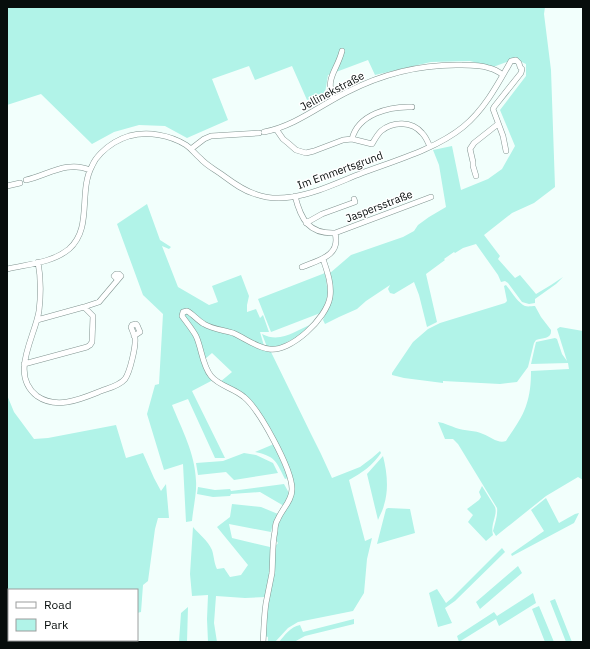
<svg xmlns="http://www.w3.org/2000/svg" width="590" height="649" font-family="'IBM Plex Sans',sans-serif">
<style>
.green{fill:#b1f3e8}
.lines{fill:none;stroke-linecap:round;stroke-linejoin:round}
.minor-casing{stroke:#819490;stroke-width:6}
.minor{stroke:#fff;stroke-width:5}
.labels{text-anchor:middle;stroke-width:3;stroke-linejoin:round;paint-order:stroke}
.street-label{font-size:11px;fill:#070d0c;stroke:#fff}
</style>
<rect width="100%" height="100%" fill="#f2fffc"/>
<path class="green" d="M7 7H545L544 14 551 70 555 187 534 203 512 213 484 235 500 256 498 259 515 278 520 275 536 294 551 285 563 277 556 284 535 299V303L529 304 522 302 508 283 505 281 501 282 498 275 476 244 463 248 455 253 454 252 444 259 445 260 426 274 437 322 427 327 419 295 414 282 394 294 390 293 388 289 390 285 366 301 357 309 339 317 325 324 323 320 333 296 330 273 351 255 403 237 414 231 418 225 429 217 446 207 439 165 433 150 452 146 461 190 488 179 502 169 515 146 500 110 526 76V64L515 59 493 67 470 61 431 62 375 75 368 60 328 75 325 93 327 98 313 106 310 99 307 100 292 66 255 80 249 66 212 79 228 120 187 138 165 126 139 125 114 132 92 144 41 94 7 105Z
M147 204 160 240 171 247 169 249 162 246 178 287 209 305 218 302 212 286 241 275 249 296 247 305V312L256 309 260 318 263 315 269 332H260L264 346 271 352 311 434 321 454 332 478 360 467 372 458 380 451 381 453C373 465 362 473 349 480L365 541 372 538 367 559 364 593 353 611 298 622 288 628 275 642H268V637L265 636 267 612 274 548 278 543 275 539 279 521 294 483 291 473 286 460 272 433 257 408 220 382 232 372 212 353 205 359 213 380 192 391 225 458H215L188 399 172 405C182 430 195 453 196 481 197 492 193 509 192 521L186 522 183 464 164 470 147 414 155 385 159 384 163 314 143 295 117 224Z
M325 273 328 293 323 312 271 332 258 299Z
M506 285C511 291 518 303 525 306 528 307 532 306 535 306L541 317 551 330C552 339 543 338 536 340L534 343 528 367 517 382 500 384 443 381V383L404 378 392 375V373L413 342 428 329 440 323 505 303 507 301 504 286Z
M313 324 298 337 287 342 278 347H267L262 334C281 344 295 330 313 324Z
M560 327 583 331V480L578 477 546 496 496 536 493 531C495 523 498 515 497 508L458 444 453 439H445L438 422C445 423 450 426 456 428 465 431 475 430 483 434 491 437 498 444 506 441 513 430 522 418 526 406 530 395 531 383 531 371L569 369 568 363 531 364 536 342 555 338 557 339 562 354 567 361 557 329Z
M7 395 14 412 34 439 48 438 116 425 126 458 143 453 154 478 161 491 166 484 169 518H158L155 529 148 581 143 585 141 612 137 613V590H9V596L7 593Z
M274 444 288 478 285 479C276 461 275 456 255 452Z
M244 453 256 455 273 463 278 473 234 480 226 472 198 475 196 463 223 461Z
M383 456C387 472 389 489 384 505 383 510 380 515 378 520L367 474Z
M284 484 289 493 287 500 284 506 260 492 231 494 230 496 213 497 197 494 198 487 215 490 230 489 231 491Z
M482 486 495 507C498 515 490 524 493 535L486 541 468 522 473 515 467 509 479 500 481 497 479 492Z
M546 498 559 523 575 514 579 513 574 523 512 556 511 554 544 531 531 510Z
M232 504 261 507 278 514 273 524 271 532 229 524 232 538 270 547V568L266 597 245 598 216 596 214 623 217 642H208L207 619 208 595 192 596 190 574 193 527C199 534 208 541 212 550 214 556 214 563 217 569L224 568 230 577 241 575 248 565 217 527 230 517Z
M388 508 410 509 415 533 377 544 386 509Z
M502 548 505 552 455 601 445 608 452 623 438 627 429 593 437 589 446 603 452 598Z
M518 566 522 573 480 609 476 602Z
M533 593 536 603 499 626 496 619 459 642 457 636 494 612 497 616Z
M555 599 572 642H566L550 601Z
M539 606 554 642H545L532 609Z
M188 607 187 642H179L181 613Z
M354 619V624L305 636 294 642H279C285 635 290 627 300 625L303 632Z"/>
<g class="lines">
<defs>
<path id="minor" d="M333 99C325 77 337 71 342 51
M276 129 283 139 288 143 296 150 306 153 314 151 343 140 352 139C358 114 390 106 412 107
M264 132C295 126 319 106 347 92 382 74 422 64 462 65 471 65 481 65 489 68 494 69 499 72 503 75
M352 139 372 144C375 139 377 135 381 131 393 121 412 121 422 133 426 137 428 142 430 147
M191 149 204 139 211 136 259 133
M476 176 473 166V162L470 149 474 143 498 124
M26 180C48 175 67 160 90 170
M7 186 20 183
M295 196C301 220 309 234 335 233
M306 223 322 214 355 202 354 199
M38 262C41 278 41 294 39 311 35 337 9 374 37 396 57 410 81 399 101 391 109 388 119 386 125 379 130 372 136 346 135 338 134 334 132 330 131 327L132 325 136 324 137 325 140 332 134 336
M302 267C319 260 341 256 335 233L431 197
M7 269C28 264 52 263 69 249 93 228 78 192 92 166 94 161 98 156 101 153 109 145 119 139 129 136 148 131 170 135 186 145 192 149 195 154 200 158 206 165 214 169 221 174 232 182 242 190 255 194 266 198 279 199 291 197 315 194 339 182 362 173 394 161 436 149 463 127 484 110 498 84 511 61L516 60 519 63 520 67 522 69 521 73 494 107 493 109 503 136 506 151
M84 307 99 302 121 276 119 274H116L114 276 117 279H118
M24 364 87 347 90 345 92 342 93 316 84 307 37 320
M263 642C264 629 264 616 266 603 268 593 270 583 272 573 273 559 272 545 275 531 275 527 276 522 278 519 282 509 292 501 292 489 292 469 259 409 244 397 234 388 219 386 211 376 202 365 202 349 196 336 192 329 187 323 182 316L183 312 187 311C193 314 197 320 204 324 212 329 223 330 233 333 245 338 255 347 269 349 290 353 327 318 330 297 332 284 327 271 323 259"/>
</defs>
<use href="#minor" class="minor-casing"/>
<use href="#minor" class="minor"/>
</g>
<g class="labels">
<g class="street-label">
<text transform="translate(332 91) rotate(-28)" y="4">Jellinekstraße</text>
<text transform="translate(340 170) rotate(-20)" y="4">Im Emmertsgrund</text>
<text transform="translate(379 206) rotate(-21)" y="4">Jaspersstraße</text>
</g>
</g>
<rect width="590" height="649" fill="none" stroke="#070d0c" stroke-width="16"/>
<rect x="8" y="589" width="130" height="52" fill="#ffffff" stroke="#9c9e9e"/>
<rect x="16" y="602" width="20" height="6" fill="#ffffff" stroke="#9c9e9e"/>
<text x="44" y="609" font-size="12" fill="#070d0c">Road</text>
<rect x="16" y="619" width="20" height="12" fill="#b1f3e8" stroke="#9c9e9e"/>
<text x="44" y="629" font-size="12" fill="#070d0c">Park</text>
</svg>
